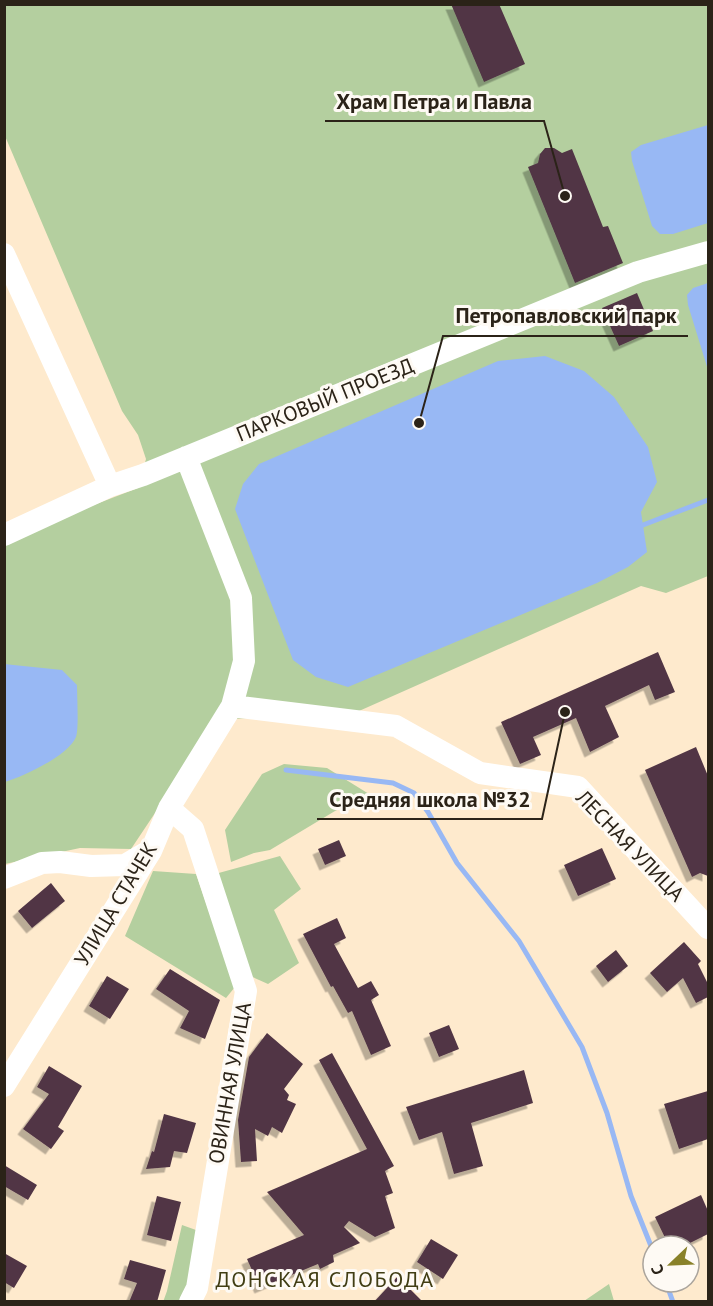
<svg xmlns="http://www.w3.org/2000/svg" width="713" height="1306" font-family="'PT Sans',sans-serif">
<style>
.green{fill:#b4cf9f}
.water{fill:#98b8f4}
.lines{fill:none;stroke-linecap:round;stroke-linejoin:round}
.stream{stroke:#98b8f4;stroke-width:5}
.building{fill:#513645;filter:url(#shadow)}
.minor{stroke:#fff;stroke-width:22}
.labels{text-anchor:middle;stroke-width:6;stroke-linejoin:round;paint-order:stroke}
.street-label{font-size:21px;fill:#2b2318;stroke:#fefaf4}
.neighbourhood-label{font-size:22px;letter-spacing:1.5px;fill:#413e14;stroke:#fefaf4}
.leader{fill:none;stroke:#2b2318;stroke-width:2}
.callout-dot{fill:#2b2318;stroke:#fefaf4;stroke-width:2}
.callout-label{font-size:22px;text-anchor:middle;font-weight:bold;fill:#2b2318;stroke:#fefaf4;stroke-width:6;stroke-linejoin:round;paint-order:stroke}
</style>
<defs>
<filter id="shadow"><feDropShadow dx="-5.5" dy="5.5" stdDeviation="0" flood-color="#0004"/></filter>
</defs>
<rect width="100%" height="100%" fill="#feeacd"/>
<path class="green" d="M4 5H708V576L666 593 641 586 359 711 217 720 131 849 80 848 5 864V539L138 488 146 459 138 435 122 411 5 136Z
M284 764 327 768 369 794 335 811 270 850 254 853 231 862 225 830 262 774Z
M280 856 301 889 274 910 299 963 268 984 248 975 215 874Z
M153 871 196 874 235 987 226 998 125 936Z
M182 1225 196 1230 190 1291 178 1301 163 1302 167 1291Z
M609 1284 614 1301H584Z"/>
<path class="water" d="M708 125V223L673 234H660L652 226 632 161 631 152 641 145Z
M708 283V370L688 305 687 295 693 288Z
M545 356 584 371 614 397 648 447 657 482 641 512 647 552 628 567 597 583 348 687 316 677 293 660 235 509 243 484 259 464 498 361Z
M4 664 62 670 77 685C77 695 79 729 76 737 68 756 24 776 5 782Z"/>
<g class="lines">
<path class="stream" d="M643 525 708 500
M286 770 393 783 414 793 428 812 457 863 519 941 582 1047 607 1113 631 1196 653 1251
M669 1291 673 1302"/>
</g>
<path class="building" d="M451 4H499L525 64 484 82Z
M545 148H554L562 153 572 149 603 227 608 226 623 263 575 283 528 167 538 163 540 154Z
M637 293 653 331 619 346 602 308Z
M658 652 675 692 655 700 649 685 605 706 619 737 590 752 576 718 533 737 541 755 520 764 501 722Z
M696 747 708 776V876L700 873 692 877 645 770Z
M339 840 346 856 325 865 318 849Z
M602 848 616 879 578 896 564 865Z
M51 883 65 901 32 928 18 911Z
M337 918 346 938 334 944 358 988 371 981 379 995 371 1000 391 1046 371 1055 352 1011 348 1013 333 986 331 987 303 934Z
M684 942 701 961 698 964 708 984V997L696 1003 683 978 667 992 650 973Z
M616 950 628 966 608 982 596 966Z
M170 969 220 1000 205 1039 180 1028 189 1011 156 989Z
M107 976 129 989 110 1019 89 1006Z
M449 1025 459 1049 439 1057 429 1033Z
M267 1033 303 1064 284 1089 289 1095 287 1100 296 1104 282 1133 272 1127 268 1136 255 1129 257 1161 241 1162 238 1120 249 1057Z
M332 1053 394 1166 385 1171 393 1193 385 1196 395 1228 375 1237 349 1221 344 1227 360 1243 333 1255 334 1262 320 1269 318 1264 260 1288 247 1259 304 1235 267 1192 367 1149 319 1060Z
M49 1066 82 1086 58 1127 64 1131 51 1149 23 1129 49 1094 37 1087Z
M524 1070 533 1103 471 1123 483 1166 454 1174 442 1132 419 1140 406 1107Z
M708 1091V1139L679 1149 664 1104Z
M164 1114 196 1123 187 1153 174 1151 170 1167 146 1169 152 1151 154 1152Z
M4 1165 37 1185 28 1200 4 1186Z
M701 1195 708 1211V1234L684 1246H669L655 1217Z
M157 1196 181 1202 171 1241 147 1235Z
M431 1239 458 1255 443 1279 417 1262Z
M4 1253 27 1266 14 1288 4 1282Z
M130 1260 166 1270 157 1302H129L137 1283 124 1279Z
M397 1277 410 1289 423 1302H374Z"/>
<g class="lines">
<path class="minor" d="M4 254 110 486
M4 535 110 486 143 475 638 272 708 252
M232 706 396 726 480 773 578 787 708 928
M169 808 193 829 246 991 197 1288 190 1302
M4 878 42 863 60 862 91 866 125 865 149 851
M4 1086 151 851 169 808 232 706 244 661 241 598 186 457"/>
</g>
<g class="labels">
<g class="street-label">
<text transform="translate(325 400) rotate(-22)" y="7">ПАРКОВЫЙ ПРОЕЗД</text>
<text transform="translate(630 846) rotate(46)" y="7">ЛЕСНАЯ УЛИЦА</text>
<text transform="translate(116 904) rotate(-59)" y="7">УЛИЦА СТАЧЕК</text>
<text transform="translate(230 1083) rotate(-80)" y="7">ОВИННАЯ УЛИЦА</text>
</g>
<g class="neighbourhood-label">
<text x="325" y="1287">ДОНСКАЯ СЛОБОДА</text>
</g>
</g>
<path class="leader" d="M565 196L544 121H325M419 423L443 336H688M565 712L542 819H317"/>
<g class="callout-dot">
<circle cx="565" cy="196" r="6"/>
<circle cx="419" cy="423" r="6"/>
<circle cx="565" cy="712" r="6"/>
</g>
<g class="callout-label">
<text x="434" y="109">Храм Петра и Павла</text>
<text x="566" y="323">Петропавловский парк</text>
<text x="430" y="807">Средняя школа №32</text>
</g>
<rect width="713" height="1306" fill="none" stroke="#2b2318" stroke-width="12"/>
<g transform="translate(671 1264) rotate(247)"><circle r="28" fill="#fefaf4" stroke="#aaa49c" stroke-width="1.5"/>
<path d="M0-4.5L10 22L0 15L-10 22Z" fill="#898129"/>
<text y="-9" font-size="16" font-weight="bold" text-anchor="middle" fill="#2b2318">С</text>
</g>
</svg>
